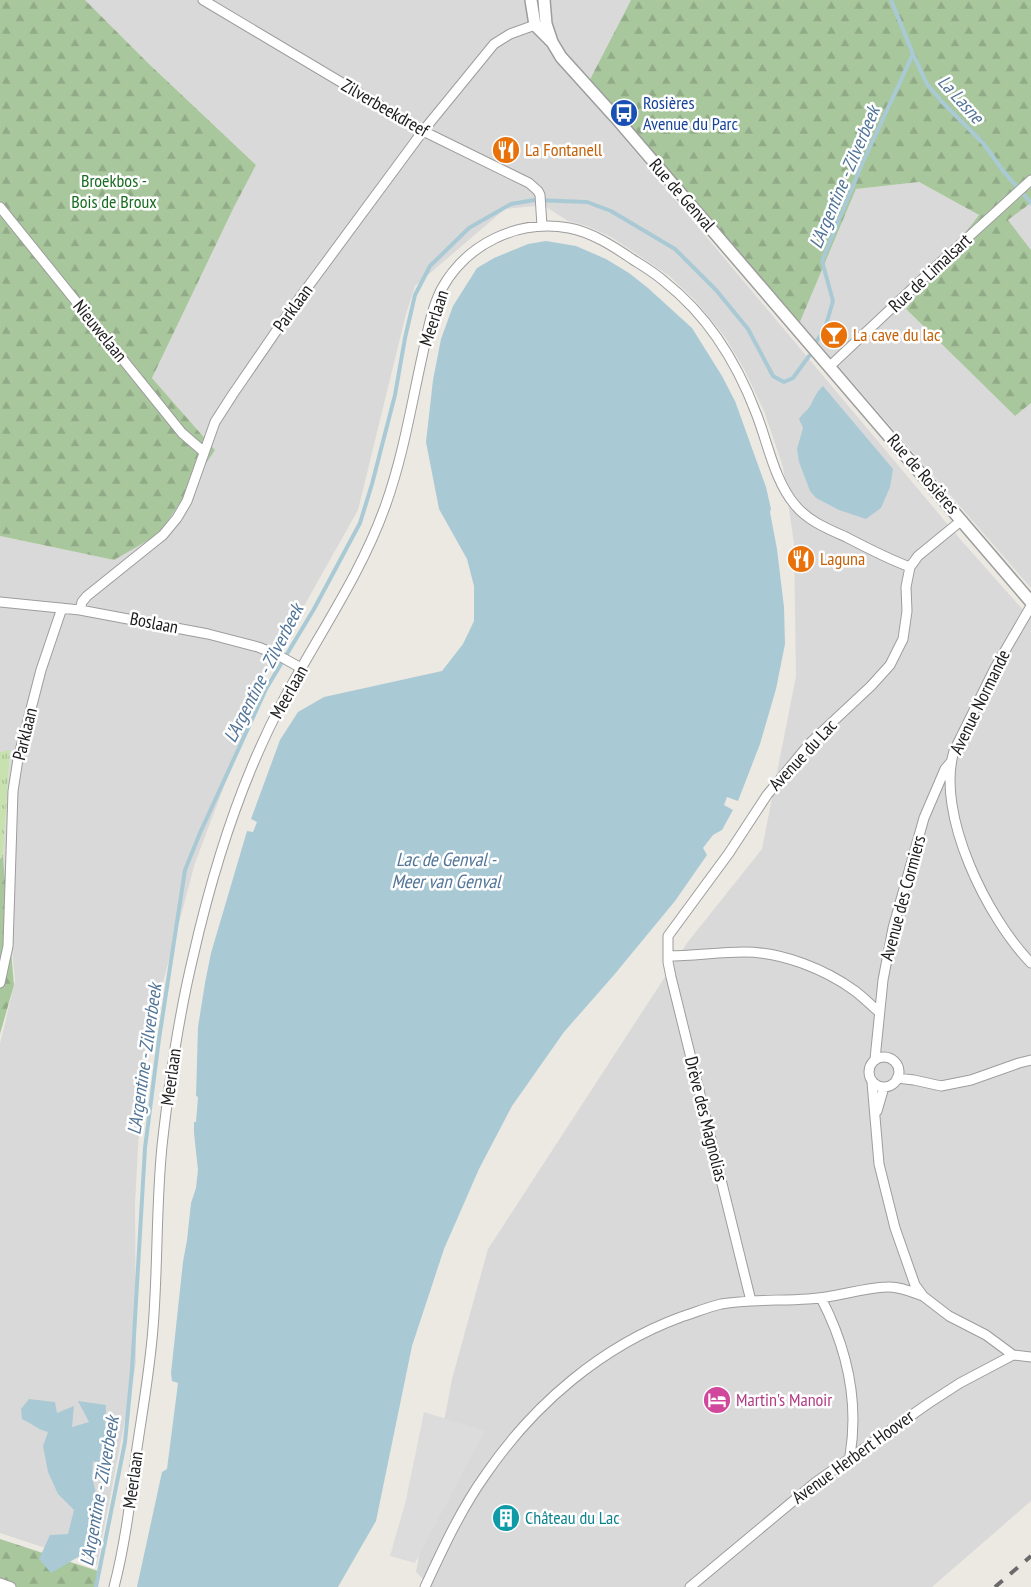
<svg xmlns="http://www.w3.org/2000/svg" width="1031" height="1587" font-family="'PT Sans Narrow',sans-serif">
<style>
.residential{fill:#dad9d9}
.grass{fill:url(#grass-tufts)}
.forest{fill:url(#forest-firs)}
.parking{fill:#dcdcdc}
.water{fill:#a9cad5}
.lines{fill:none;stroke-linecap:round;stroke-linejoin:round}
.stream{stroke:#a9cad5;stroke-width:4}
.minor-casing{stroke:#9d9d9d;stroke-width:11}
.tertiary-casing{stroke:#9d9d9d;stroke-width:14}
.minor{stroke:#fff;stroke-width:9}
.tertiary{stroke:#fff;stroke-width:11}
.rail{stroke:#6a6a6a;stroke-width:4;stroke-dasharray:10 10;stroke-linecap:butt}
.labels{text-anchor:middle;stroke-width:5;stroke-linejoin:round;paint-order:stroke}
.transit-label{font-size:18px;fill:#164399;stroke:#fff;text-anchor:start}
.street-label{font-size:18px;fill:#1c1c1c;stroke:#fff}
.food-label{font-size:18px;fill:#c56008;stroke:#fff;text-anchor:start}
.park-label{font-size:18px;fill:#186c20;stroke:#fff}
.hotel-label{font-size:18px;fill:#b23c85;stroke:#fff;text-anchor:start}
.culture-label{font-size:18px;fill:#0d838f;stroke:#fff;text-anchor:start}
.water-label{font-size:19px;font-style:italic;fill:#527598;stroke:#fff}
</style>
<defs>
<pattern id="grass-tufts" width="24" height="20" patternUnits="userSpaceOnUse" patternTransform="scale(1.25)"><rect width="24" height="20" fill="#c7e1af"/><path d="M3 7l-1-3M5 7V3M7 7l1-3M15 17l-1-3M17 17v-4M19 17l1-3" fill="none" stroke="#aac096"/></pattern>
<pattern id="forest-firs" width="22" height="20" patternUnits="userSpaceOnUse" patternTransform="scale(1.25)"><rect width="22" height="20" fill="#a9c79d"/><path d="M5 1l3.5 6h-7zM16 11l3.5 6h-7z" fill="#91aa87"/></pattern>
</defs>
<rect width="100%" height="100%" fill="#ece9e3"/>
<path class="residential" d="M85 0H631L584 91 960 539 1031 619V1501L932 1587H431L416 1572 452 1379 488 1249 687 943 762 849 796 676 794 544 783 467 764 411 744 369 725 337 695 300 668 275 611 237 587 226 568 221 543 205 505 209 415 286 406 314 358 510 268 670 195 863 143 1057 135 1204 136 1363 97 1565 0 1533V1044L15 981 3 857 10 751 0 752V536L114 560 215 450 152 378 234 207 256 165 148 63Z
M919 182 979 215 906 309 1015 416 1031 403V588L800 322 856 189Z
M1031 203V250L1008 220Z"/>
<path class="grass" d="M10 750 3 857 0 859V752Z"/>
<path class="forest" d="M0 0H85L148 63 256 165 234 207 152 378 215 450 159 534 114 560 0 536Z
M631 0H1031V203L1008 220 1031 250V403L1015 416 906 309 979 215 919 182 856 189 800 322 584 91Z
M3 857 14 985 0 1034V859Z
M0 1539 98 1571 95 1587H0Z"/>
<path class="parking" d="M424 1412 485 1431 415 1563 390 1556 406 1500Z"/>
<path class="water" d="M546 241 576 246 606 259 629 273 648 288 692 328 722 376 735 401 766 487 771 509 770 512 777 549 784 607 785 644 776 689 760 744 738 801 727 797 724 805 733 810 722 830 713 835 703 848 707 855 675 901 614 975 564 1032 512 1106 479 1169 444 1249 412 1346 376 1521 338 1587H137L162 1472 167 1469 178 1383 172 1381 171 1373 183 1262 187 1240 191 1203 196 1188 198 1170 194 1133V1122H196L198 1097 196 1096 198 1027 205 983 211 953 247 831 253 832 257 822 251 819 280 740 298 712 324 697 442 671 463 644 474 621V586L467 559 439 509 426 442 433 380 441 339 453 306 477 268 494 258 528 244Z
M823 386 893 469 890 487 881 508 866 519 839 510 816 498 810 491 799 462 797 449 803 428 799 419C802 414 805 412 808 409 814 401 814 394 823 386Z
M29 1399 55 1402 57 1413 74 1406 72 1427 89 1422 78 1401 106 1405 105 1441H116L114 1448 106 1459 113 1466 110 1485 106 1480 102 1466 93 1461 92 1476 98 1503 91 1533 83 1554 51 1573 39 1559 50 1535 68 1534 74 1510 58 1494 48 1472 43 1446 48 1432C38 1430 31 1423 22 1419L21 1409Z"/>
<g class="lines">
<path class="stream" d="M891 0 913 54 927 84 942 102 983 143 1004 172 1031 203
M816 342 825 328 833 301 822 261 862 164 913 54
M96 1587 125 1442 132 1370 145 1148 159 1039 185 870 200 833 266 689 314 609 360 523 372 484 395 395 405 338 415 295 430 266 469 228 511 204 534 200 587 202 611 211 675 249 716 290 748 329 773 376 784 382 793 378 809 356"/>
<defs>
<path id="minor" d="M203 0 423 131 529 183 538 191 540 195 542 226
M0 207 182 433 204 452
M829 367 931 271 1031 180
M0 602 80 610 208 634 258 647 276 654 301 668
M1031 606 995 668 954 751C935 814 988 919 1031 963
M80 610 82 602 87 596 163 535 177 518 187 501 215 422 233 394 290 311 423 131 494 44 510 34 535 25
M668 956C693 956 719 952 744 952 782 952 825 969 855 991 863 997 871 1005 878 1011
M0 983 8 946 13 791 18 759 41 670 62 608
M869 1072a15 15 0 1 1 30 0a15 15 0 1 1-30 0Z
M875 1059 883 980 893 928 924 818 945 769 951 762
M897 1078 914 1080 941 1086 971 1080 1019 1063 1031 1060
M872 1082 879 1164 895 1228 915 1285 923 1296 949 1316 986 1335 1013 1355
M877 1111 884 1087
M821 1298C847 1348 859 1401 850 1456
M751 1301 671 977 668 962V936L729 853 767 795 810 743 871 686 890 665 903 639 907 611 906 587 910 567 918 556 962 520
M0 1583 11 1587
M114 1587C126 1541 131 1494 137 1448 143 1408 150 1368 153 1328 158 1267 156 1206 162 1146 169 1083 178 1019 193 957 213 869 240 781 283 701 318 635 361 575 386 504 403 456 411 407 422 357 427 335 431 310 441 290 466 244 517 219 569 228 591 232 613 246 632 259 643 266 655 273 665 282 707 315 737 363 756 413 768 443 774 480 795 505 808 521 828 529 846 537 867 548 888 559 910 567
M425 1587C443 1548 461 1509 486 1474 534 1404 602 1346 681 1317 694 1313 708 1307 721 1304 750 1299 779 1301 808 1299 835 1298 860 1288 887 1287 899 1286 912 1292 923 1296
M690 1587 816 1482 929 1403 960 1383 1013 1355 1031 1357"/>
<path id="tertiary" d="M531 0 535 25 551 41
M544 0 546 24 552 42 561 57 616 118 1031 602"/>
</defs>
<use href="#minor" class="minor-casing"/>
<use href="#tertiary" class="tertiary-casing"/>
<use href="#minor" class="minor"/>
<use href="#tertiary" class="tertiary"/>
<path class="rail" d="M995 1587 1031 1556"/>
</g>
<defs>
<symbol id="bus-disc" viewBox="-11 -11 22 22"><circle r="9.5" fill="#1a4fb4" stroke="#fff"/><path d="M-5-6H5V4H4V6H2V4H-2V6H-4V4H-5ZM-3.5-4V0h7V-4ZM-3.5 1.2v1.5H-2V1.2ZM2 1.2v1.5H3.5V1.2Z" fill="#fff"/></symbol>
<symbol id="restaurant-disc" viewBox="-11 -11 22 22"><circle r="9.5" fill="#e8710a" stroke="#fff"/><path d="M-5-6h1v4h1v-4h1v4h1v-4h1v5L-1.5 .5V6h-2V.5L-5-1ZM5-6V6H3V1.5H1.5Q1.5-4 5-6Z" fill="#fff"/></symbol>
<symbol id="bar-disc" viewBox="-11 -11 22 22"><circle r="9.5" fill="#e8710a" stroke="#fff"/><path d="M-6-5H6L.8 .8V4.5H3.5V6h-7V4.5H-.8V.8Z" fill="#fff"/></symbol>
<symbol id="hotel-disc" viewBox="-11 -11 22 22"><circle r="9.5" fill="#d1479c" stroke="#fff"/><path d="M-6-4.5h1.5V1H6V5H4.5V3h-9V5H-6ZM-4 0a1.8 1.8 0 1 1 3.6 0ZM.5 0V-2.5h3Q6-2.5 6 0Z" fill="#fff"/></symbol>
<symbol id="building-disc" viewBox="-11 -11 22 22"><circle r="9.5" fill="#0f9aa8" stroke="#fff"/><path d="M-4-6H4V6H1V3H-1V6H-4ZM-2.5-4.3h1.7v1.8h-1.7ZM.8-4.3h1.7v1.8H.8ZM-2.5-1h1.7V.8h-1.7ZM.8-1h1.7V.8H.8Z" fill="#fff"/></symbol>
</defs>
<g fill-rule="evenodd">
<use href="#bus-disc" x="608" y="97" width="32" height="32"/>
<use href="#restaurant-disc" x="490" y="134" width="32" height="32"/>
<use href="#bar-disc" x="818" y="319" width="32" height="32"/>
<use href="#restaurant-disc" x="785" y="543" width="32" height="32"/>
<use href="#hotel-disc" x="701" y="1384" width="32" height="32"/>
<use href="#building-disc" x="490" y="1502" width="32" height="32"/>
</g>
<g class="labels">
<g class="transit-label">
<text x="643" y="109">Rosières<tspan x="643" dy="21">Avenue du Parc</tspan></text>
</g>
<g class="street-label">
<text transform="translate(385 108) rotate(30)" y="6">Zilverbeekdreef</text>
<text transform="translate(682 195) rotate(49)" y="6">Rue de Genval</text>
<text transform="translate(930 273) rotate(-43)" y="6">Rue de Limalsart</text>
<text transform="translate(293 308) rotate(-54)" y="6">Parklaan</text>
<text transform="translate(434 318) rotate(-72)" y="6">Meerlaan</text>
<text transform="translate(100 331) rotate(51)" y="6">Nieuwelaan</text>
<text transform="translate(923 474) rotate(49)" y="6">Rue de Rosières</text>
<text transform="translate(154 623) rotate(11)" y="6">Boslaan</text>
<text transform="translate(289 692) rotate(-61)" y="6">Meerlaan</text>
<text transform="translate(980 702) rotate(-64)" y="6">Avenue Normande</text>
<text transform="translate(25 734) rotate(-76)" y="6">Parklaan</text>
<text transform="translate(803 755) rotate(-47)" y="6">Avenue du Lac</text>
<text transform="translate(903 898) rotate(-75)" y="6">Avenue des Cormiers</text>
<text transform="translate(171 1077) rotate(-82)" y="6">Meerlaan</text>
<text transform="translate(706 1119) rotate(76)" y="6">Drève des Magnolias</text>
<text transform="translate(853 1457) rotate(-36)" y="6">Avenue Herbert Hoover</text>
<text transform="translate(133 1480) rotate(-82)" y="6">Meerlaan</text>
</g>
<g class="food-label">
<text x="525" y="156">La Fontanell</text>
<text x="853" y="341">La cave du lac</text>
<text x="820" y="565">Laguna</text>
</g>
<g class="park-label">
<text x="114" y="187">Broekbos -<tspan x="114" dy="21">Bois de Broux</tspan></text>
</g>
<g class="hotel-label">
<text x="736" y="1406">Martin's Manoir</text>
</g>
<g class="culture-label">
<text x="525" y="1524">Château du Lac</text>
</g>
<g class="water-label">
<text transform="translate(961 99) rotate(48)" y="7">La Lasne</text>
<text transform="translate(844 177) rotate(-67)" y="7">L'Argentine - Zilverbeek</text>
<text transform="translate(263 673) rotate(-63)" y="7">L'Argentine - Zilverbeek</text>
<text x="446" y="866">Lac de Genval -<tspan x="446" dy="22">Meer van Genval</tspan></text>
<text transform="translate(144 1059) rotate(-82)" y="7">L'Argentine - Zilverbeek</text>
<text transform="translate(99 1491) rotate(-80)" y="7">L'Argentine - Zilverbeek</text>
</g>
</g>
</svg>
